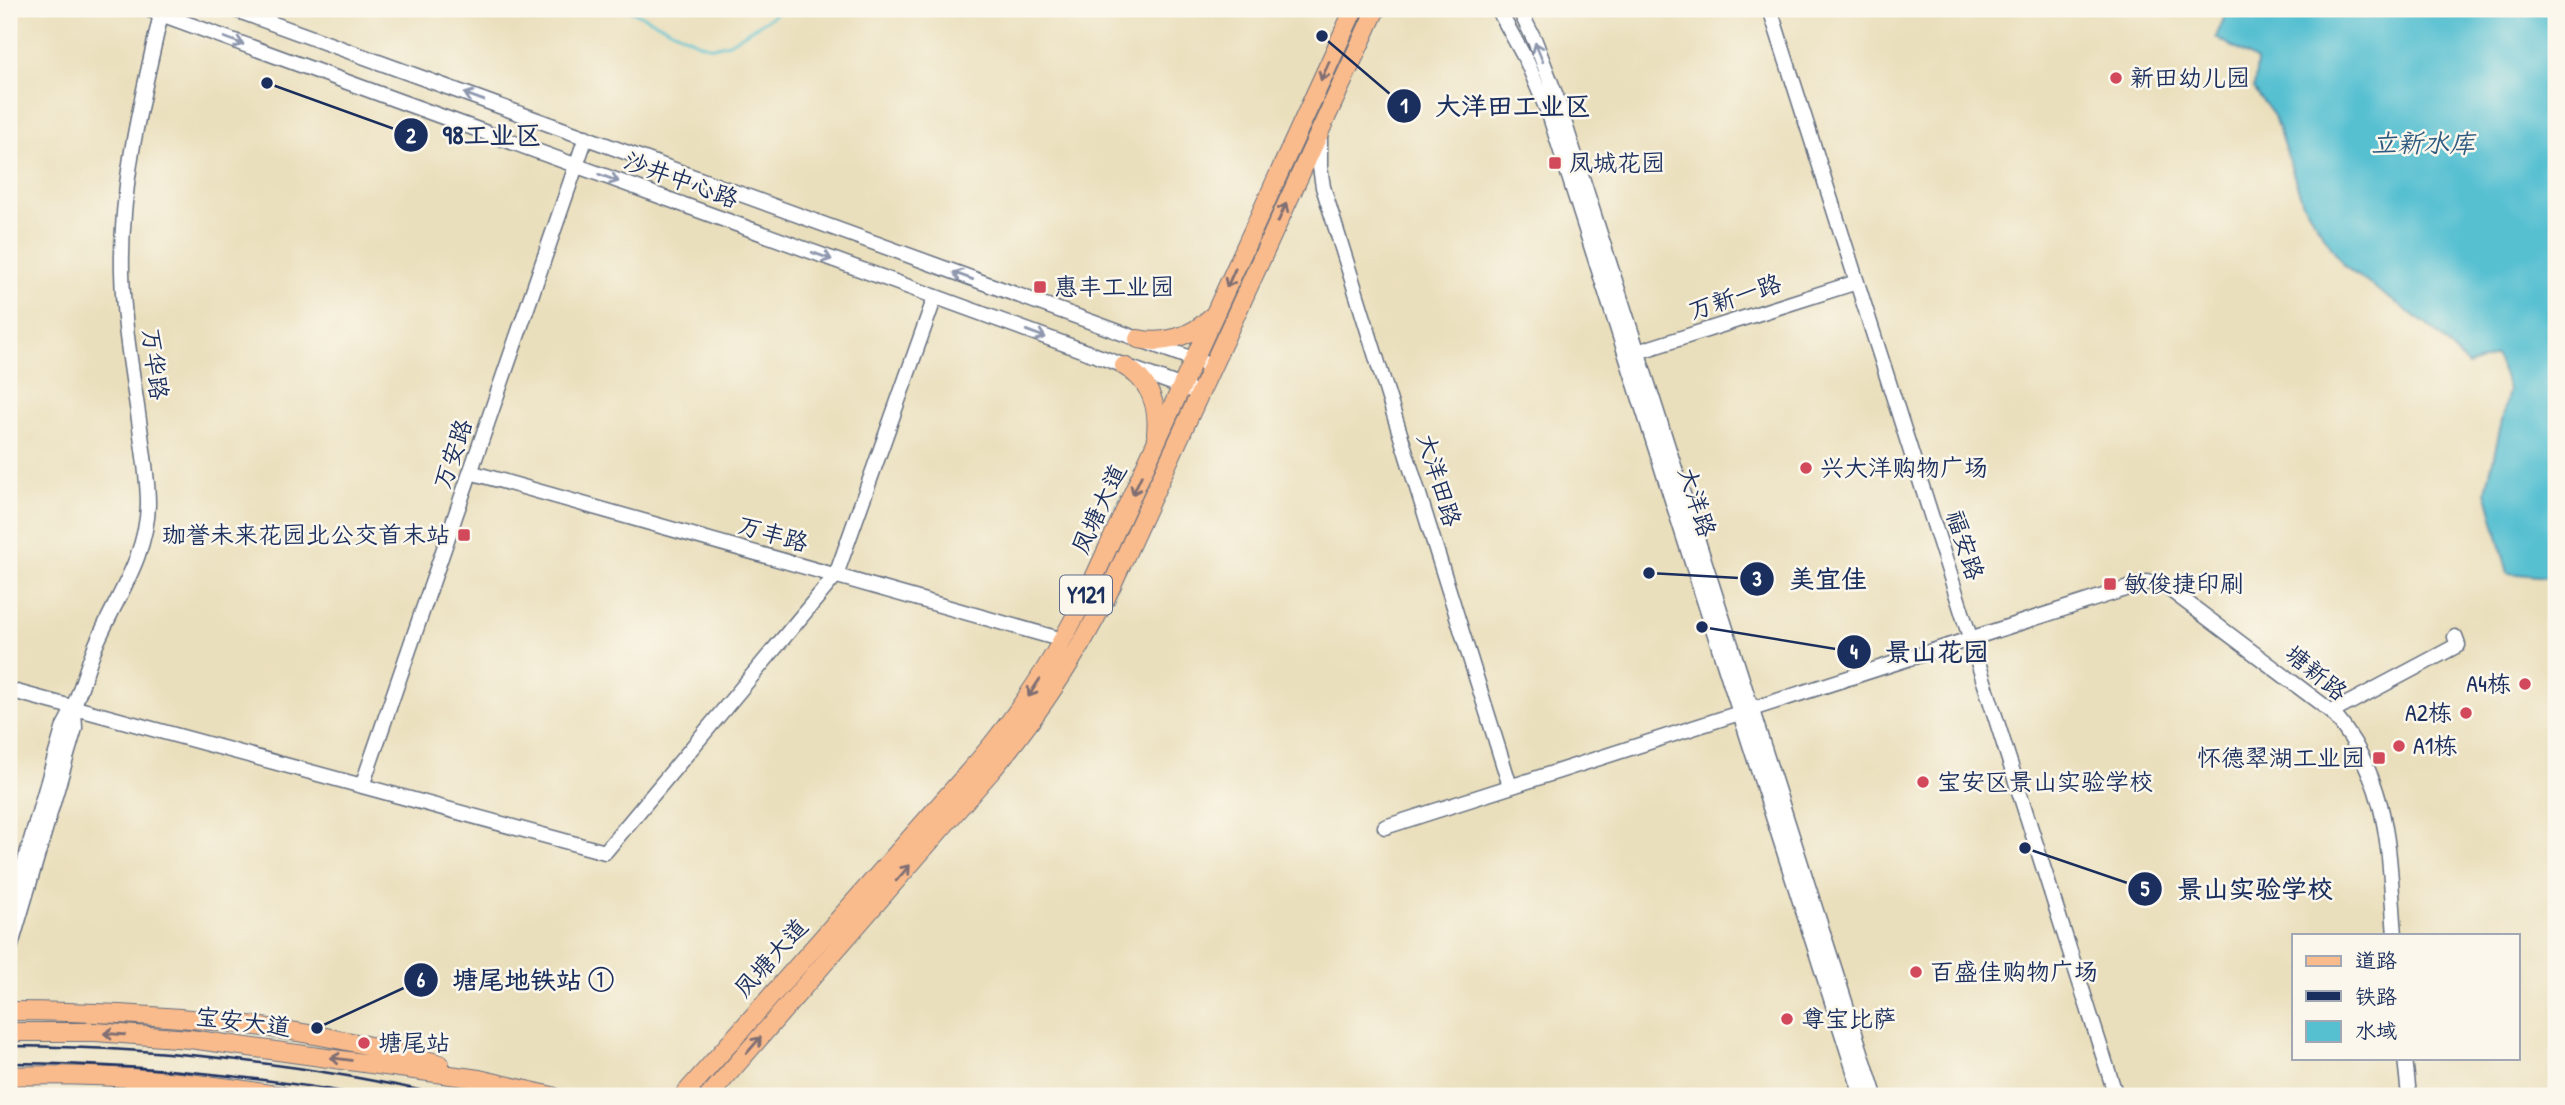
<svg xmlns="http://www.w3.org/2000/svg" width="2565" height="1105" font-family="'Patrick Hand','LXGW WenKai TC',sans-serif">
<style>
.water{fill:#56c0d1;stroke:#387898;stroke-width:2}
.lines{fill:none;stroke-linecap:round;stroke-linejoin:round}
.stream{stroke:#56c0d1;stroke-width:2.5}
.minor-casing{stroke:#636d7f;stroke-width:17}
.major-casing{stroke:#636d7f;stroke-width:20}
.minor{stroke:#fff;stroke-width:14}
.major{stroke:#fabb8c;stroke-width:18}
.rail{stroke:#1b2f5e;stroke-width:2.5}
.oneway{stroke:#8d97ae}
.oneway2{stroke:#7f6e73}
.poi-dot{fill:#d1495b;stroke:#fbf7ec;stroke-width:2.5}
.labels{text-anchor:middle;stroke-width:5;stroke-linejoin:round;paint-order:stroke}
.shield{fill:#fbf7ec;stroke:#5e6b89;stroke-width:2}
.shield-label{font-size:23px;font-weight:bold;fill:#1b2f5e}
.poi-label{font-size:24px;fill:#1b2f5e;stroke:#fbf7ec;text-anchor:start}
.street-label{font-size:24px;fill:#1b2f5e;stroke:#fbf7ec}
.water-label{font-size:26px;font-style:italic;fill:#2d5a80;stroke:#fbf7ec}
.leader{fill:none;stroke:#1b2f5e;stroke-width:2.5}
.callout-dot{fill:#1b2f5e;stroke:#fbf7ec;stroke-width:2.5}
.mark-label{font-size:21px;text-anchor:middle;font-weight:bold;fill:#fff}
.callout-label{font-size:26px;text-anchor:middle;font-weight:bold;fill:#1b2f5e;stroke:#fbf7ec;stroke-width:5;stroke-linejoin:round;paint-order:stroke}
</style>
<rect width="100%" height="100%" fill="#fbf7ec"/>
<filter id="ink" filterUnits="userSpaceOnUse"><feTurbulence type="fractalNoise" baseFrequency=".0143" numOctaves="2"/><feDisplacementMap in="SourceGraphic" scale="14" xChannelSelector="R" yChannelSelector="G"/><feConvolveMatrix kernelMatrix="1 2 1 2 8 2 1 2 1" color-interpolation-filters="sRGB"/></filter>
<filter id="wash" filterUnits="userSpaceOnUse"><feTurbulence type="fractalNoise" baseFrequency=".00686" numOctaves="4" result="noise"/><feDisplacementMap in="SourceGraphic" scale="28" xChannelSelector="R" yChannelSelector="G"/><feGaussianBlur stdDeviation="1.57" result="paint"/><feColorMatrix in="noise" values="0 0 0 0 0 0 0 0 0 0 0 0 0 0 0 0 0 1.4 0 .05"/><feComposite in="paint" operator="in"/></filter>
<g filter="url(#wash)">
<rect width="100%" height="100%" fill="#eadfbc"/>
<path class="water" d="M2228 9H2556V578L2508 573 2486 491 2509 390 2496 355 2468 366 2434 330 2344 266 2303 203 2274 116 2254 89 2257 61 2216 37Z"/>
<g class="lines">
<path class="stream" d="M628 9 701 44 713 47 729 43 784 9"/>
</g>
</g>
<g filter="url(#ink)">
<g class="lines">
<defs>
<path id="minor" d="M147 9 1191 390
M233 9 1204 363
M1498 9 1527 62 1550 117 1862 1096
M1519 9 1535 41 1556 96 1875 1096
M1770 9 2116 1096
M1320 137V167L1323 187 1510 786
M1628 355 1857 282
M470 472 1063 640
M9 690 605 852 836 575 935 297
M2332 712 2458 645 2455 637
M362 786 586 137
M1385 827 2147 582 2165 586 2332 712C2391 783 2388 848 2395 935
M9 916 64 726C79 701 84 673 95 647 115 599 147 557 148 504 148 480 144 458 141 435 134 381 123 326 122 271 120 184 142 98 161 14
M9 952 75 728 74 710
M2405 1058 2409 1096"/>
<path id="major" d="M1138 339C1165 345 1192 336 1211 317
M1124 366C1149 380 1159 405 1156 434
M9 1011C153 1012 301 1023 440 1064
M9 1032H95L190 1039 479 1079 552 1096
M9 1076C99 1073 193 1081 283 1096
M683 1096 980 759C1025 706 1060 649 1090 587L1354 9
M709 1096 993 769C1037 716 1075 660 1106 598L1376 9"/>
</defs>
<use href="#minor" class="minor-casing"/>
<use href="#major" class="major-casing"/>
<use href="#minor" class="minor"/>
<use href="#major" class="major"/>
<path class="rail" d="M9 1046C157 1047 303 1063 447 1096
M9 1063C129 1064 247 1074 365 1096"/>
</g>
<defs><path id="oneway-shaft" d="M-6 0H5M1.5-3L5.5 0L1.5 3" fill="none" stroke-width="1.6" stroke-linecap="round" stroke-linejoin="round" transform="scale(1.75)"/></defs>
<g class="oneway">
<use href="#oneway-shaft" transform="translate(234 41) rotate(20)"/>
<use href="#oneway-shaft" transform="translate(1539 52) rotate(-112)"/>
<use href="#oneway-shaft" transform="translate(474 97) rotate(-160)"/>
<use href="#oneway-shaft" transform="translate(609 178) rotate(20)"/>
<use href="#oneway-shaft" transform="translate(822 256) rotate(20)"/>
<use href="#oneway-shaft" transform="translate(963 276) rotate(-160)"/>
<use href="#oneway-shaft" transform="translate(1036 334) rotate(20)"/>
</g>
<g class="oneway2">
<use href="#oneway-shaft" transform="translate(1325 71) rotate(114)"/>
<use href="#oneway-shaft" transform="translate(1282 213) rotate(-66)"/>
<use href="#oneway-shaft" transform="translate(1231 278) rotate(114)"/>
<use href="#oneway-shaft" transform="translate(1137 485) rotate(115)"/>
<use href="#oneway-shaft" transform="translate(1034 688) rotate(123)"/>
<use href="#oneway-shaft" transform="translate(903 873) rotate(-49)"/>
<use href="#oneway-shaft" transform="translate(114 1034) rotate(-176)"/>
<use href="#oneway-shaft" transform="translate(754 1045) rotate(-49)"/>
<use href="#oneway-shaft" transform="translate(341 1059) rotate(-172)"/>
</g>
</g>
<g class="poi-dot">
<circle cx="2116" cy="78" r="7"/>
<rect x="1548" y="156" width="14" height="14" rx="3.5"/>
<rect x="1033" y="280" width="14" height="14" rx="3.5"/>
<circle cx="1806" cy="468" r="7"/>
<rect x="457" y="528" width="14" height="14" rx="3.5"/>
<rect x="2103" y="577" width="14" height="14" rx="3.5"/>
<circle cx="2525" cy="684" r="7"/>
<circle cx="2466" cy="713" r="7"/>
<circle cx="2399" cy="746" r="7"/>
<rect x="2372" y="751" width="14" height="14" rx="3.5"/>
<circle cx="1923" cy="782" r="7"/>
<circle cx="1916" cy="972" r="7"/>
<circle cx="1787" cy="1019" r="7"/>
<circle cx="364" cy="1043" r="7"/>
</g>
<g class="labels">
<rect class="shield" x="1060" y="575.5" width="52" height="39" rx="5"/>
<g class="shield-label">
<text x="1086" y="603">Y121</text>
</g>
<g class="poi-label">
<text x="2130" y="86">新田幼儿园</text>
<text x="1569" y="171">凤城花园</text>
<text x="1054" y="295">惠丰工业园</text>
<text x="1820" y="476">兴大洋购物广场</text>
<text x="450" y="543" text-anchor="end">珈誉未来花园北公交首末站</text>
<text x="2124" y="592">敏俊捷印刷</text>
<text x="2511" y="692" text-anchor="end">A4栋</text>
<text x="2452" y="721" text-anchor="end">A2栋</text>
<text x="2413" y="754">A1栋</text>
<text x="2365" y="766" text-anchor="end">怀德翠湖工业园</text>
<text x="1937" y="790">宝安区景山实验学校</text>
<text x="1930" y="980">百盛佳购物广场</text>
<text x="1801" y="1027">尊宝比萨</text>
<text x="378" y="1051">塘尾站</text>
</g>
<g class="street-label">
<text transform="translate(681 180) rotate(20)" y="8">沙井中心路</text>
<text transform="translate(1735 297) rotate(-18)" y="8">万新一路</text>
<text transform="translate(155 364) rotate(83)" y="8">万华路</text>
<text transform="translate(453 454) rotate(-71)" y="8">万安路</text>
<text transform="translate(1439 480) rotate(73)" y="8">大洋田路</text>
<text transform="translate(1697 502) rotate(72)" y="8">大洋路</text>
<text transform="translate(1099 509) rotate(-65)" y="8">凤塘大道</text>
<text transform="translate(773 534) rotate(16)" y="8">万丰路</text>
<text transform="translate(1965 545) rotate(72)" y="8">福安路</text>
<text transform="translate(2316 673) rotate(39)" y="8">塘新路</text>
<text transform="translate(771 958) rotate(-48)" y="8">凤塘大道</text>
<text transform="translate(243 1022) rotate(7)" y="8">宝安大道</text>
</g>
<g class="water-label">
<text x="2423" y="152">立新水库</text>
</g>
</g>
<path class="leader" d="M1322 36L1404 106M267 83L411 135M1649 573L1757 579M1702 627L1854 652M2025 848L2145 889M317 1028L421 980"/>
<g class="callout-dot">
<circle cx="1322" cy="36" r="7"/>
<circle cx="267" cy="83" r="7"/>
<circle cx="1649" cy="573" r="7"/>
<circle cx="1702" cy="627" r="7"/>
<circle cx="2025" cy="848" r="7"/>
<circle cx="317" cy="1028" r="7"/>
<circle cx="1404" cy="106" r="18"/>
<circle cx="411" cy="135" r="18"/>
<circle cx="1757" cy="579" r="18"/>
<circle cx="1854" cy="652" r="18"/>
<circle cx="2145" cy="889" r="18"/>
<circle cx="421" cy="980" r="18"/>
</g>
<g class="mark-label">
<text x="1404" y="113">1</text>
<text x="411" y="143">2</text>
<text x="1757" y="586">3</text>
<text x="1854" y="659">4</text>
<text x="2145" y="896">5</text>
<text x="421" y="987">6</text>
</g>
<g class="callout-label">
<text x="1513" y="115">大洋田工业区</text>
<text x="492" y="144">98工业区</text>
<text x="1828" y="588">美宜佳</text>
<text x="1937" y="661">景山花园</text>
<text x="2255" y="898">景山实验学校</text>
<text x="533" y="989">塘尾地铁站 ①</text>
</g>
<rect width="2565" height="1105" fill="none" stroke="#fbf7ec" stroke-width="35"/>
<rect x="2292" y="934" width="228" height="126" fill="#fbf7ec" stroke="#a1a7b3" stroke-width="2"/>
<rect x="2306" y="956" width="35" height="10" fill="#fabb8c" stroke="#a1a7b3" stroke-width="2"/>
<text x="2355" y="968" font-size="21" fill="#1b2f5e">道路</text>
<rect x="2306" y="991" width="35" height="10" fill="#1b2f5e" stroke="#a1a7b3" stroke-width="2"/>
<text x="2355" y="1004" font-size="21" fill="#1b2f5e">铁路</text>
<rect x="2306" y="1021" width="35" height="21" fill="#56c0d1" stroke="#a1a7b3" stroke-width="2"/>
<text x="2355" y="1038" font-size="21" fill="#1b2f5e">水域</text>
</svg>
